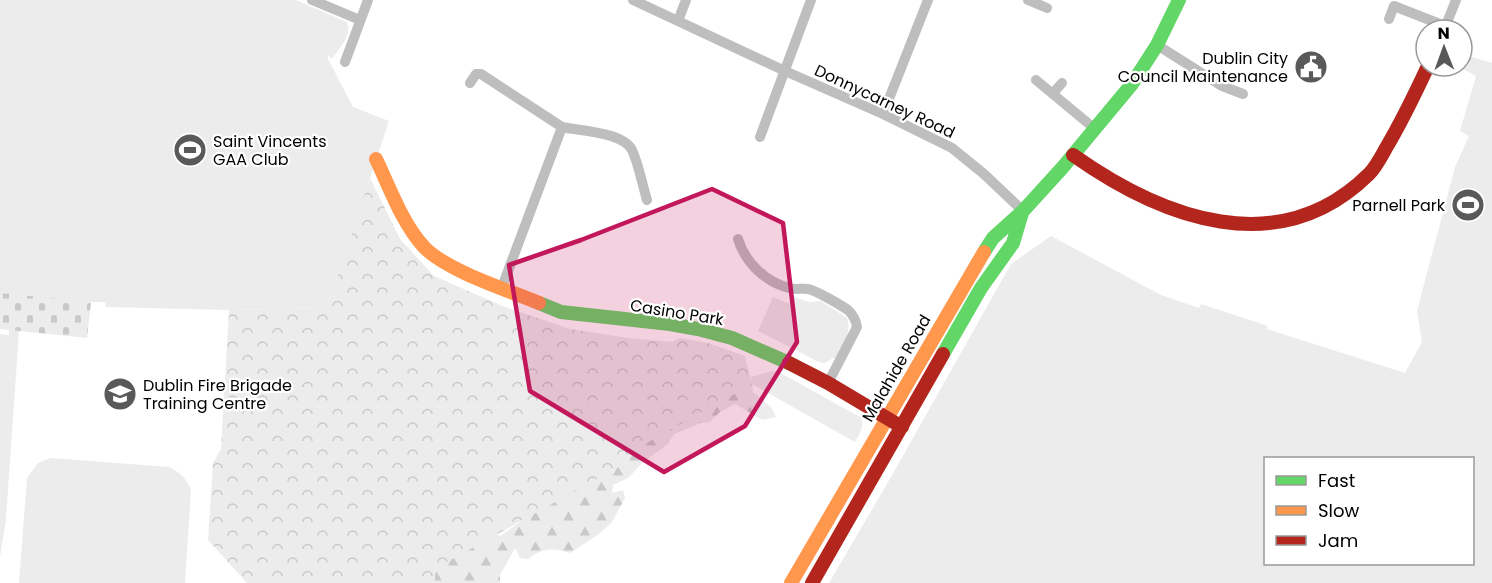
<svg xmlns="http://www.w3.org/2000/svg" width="1492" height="583" font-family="Poppins,sans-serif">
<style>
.grass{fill:#ececec;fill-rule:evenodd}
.forest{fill:url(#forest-firs)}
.cemetery{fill:url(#cemetery-stones)}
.park{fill:url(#park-crowns)}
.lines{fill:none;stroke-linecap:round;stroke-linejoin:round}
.street{stroke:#bebebe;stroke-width:10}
.fast{stroke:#63d668;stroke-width:14}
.slow{stroke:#ff974d;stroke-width:14}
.jam{stroke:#b3261e;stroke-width:14}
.marked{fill:#c2185b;fill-opacity:0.2;stroke:#c2185b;stroke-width:4.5;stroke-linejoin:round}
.labels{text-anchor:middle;stroke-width:4.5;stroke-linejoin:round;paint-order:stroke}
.poi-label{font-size:16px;fill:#000;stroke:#fff;text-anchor:end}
.street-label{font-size:16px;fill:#000;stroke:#fff}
</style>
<defs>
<pattern id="forest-firs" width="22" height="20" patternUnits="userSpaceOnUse" patternTransform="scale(1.5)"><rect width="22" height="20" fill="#ececec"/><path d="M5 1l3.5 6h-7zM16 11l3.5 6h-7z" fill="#c9c9c9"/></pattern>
<pattern id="cemetery-stones" width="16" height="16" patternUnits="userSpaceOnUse" patternTransform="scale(1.5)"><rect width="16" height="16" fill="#ececec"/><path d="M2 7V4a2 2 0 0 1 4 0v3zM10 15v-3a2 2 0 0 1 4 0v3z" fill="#c9c9c9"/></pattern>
<pattern id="park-crowns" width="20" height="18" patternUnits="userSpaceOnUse" patternTransform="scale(1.5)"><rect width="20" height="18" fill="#ececec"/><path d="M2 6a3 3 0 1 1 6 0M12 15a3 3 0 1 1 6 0" fill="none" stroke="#c9c9c9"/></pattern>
</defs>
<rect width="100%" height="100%" fill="#fff"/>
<path class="grass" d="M0 0H296L347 22C352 38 339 48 332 59L328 55V59L353 107 389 121 327 308 229 310 106 307 105 302H91L90 310 0 300Z
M1462 54 1492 63V583H829L891 477 1011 264 1051 236 1161 295 1199 308 1201 304 1268 326 1267 329 1405 373 1422 342 1417 311 1455 167 1469 136 1460 131 1476 76 1457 66H1462ZM1266 458H1472V564H1266Z
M773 297 790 304 794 297 809 302 821 301 847 318C852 333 843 345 836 359L833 358 825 363 819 362 758 331Z
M9 330 19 331 6 519 0 557V334L9 335Z
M772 371H777L860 417C866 426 859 434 855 442L752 384 751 377Z
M51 458 169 467C181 473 186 478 191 490L185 583H19L27 478 38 463Z"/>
<path class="forest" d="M742 371 752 384 753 392 771 407 776 417 762 420 735 404 720 412 710 422 701 423 674 434 668 444 643 462 628 478 613 485 612 493 623 490 625 498 612 522 599 534 570 553C555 548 542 547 529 559L520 558 515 548 500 575V583H434L436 568 492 532 500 536Z"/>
<path class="cemetery" d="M0 293 91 302 87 338 0 329Z"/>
<path class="park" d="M370 178 400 239 434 276 505 307 570 329 629 338 673 342 679 338 708 343 745 356 752 384 629 453 619 467 436 568 434 583H247L208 540 213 463 221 449 229 310 327 308Z"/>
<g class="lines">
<path class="street" d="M312 0 360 20
M633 0 785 71 883 114 952 148 984 174 1023 211
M1028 0 1047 8
M1389 19 1394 6 1445 26
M678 21 686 0
M1444 30 1456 0
M1157 45 1222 86 1243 94
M345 62 368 0
M1036 80 1095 129
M470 83 476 74H481L562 127 502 287
M1053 93 1062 83
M883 114 928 0
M562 127C580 131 623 132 632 150 639 165 642 184 647 200
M760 137 811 0
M738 239C745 262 765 282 789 288 796 290 802 288 808 289 815 290 843 306 849 311 854 316 856 321 857 327L828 383"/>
<path class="fast" d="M984 252 993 238 1023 211 1063 167 1132 84 1157 45 1179 0
M539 303 561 312 670 324 698 329 732 338 789 363
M943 354 981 288 1013 243 1022 213"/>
<path class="slow" d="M376 159C390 188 402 223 424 247 447 271 508 290 539 303
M791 583 984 252"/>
<path class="jam" d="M1073 155C1162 218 1279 263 1369 174 1376 167 1381 157 1386 148 1402 121 1415 94 1428 66
M789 363 828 383 902 427
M812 583 943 354"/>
</g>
<path class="marked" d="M712 189 783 223 797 342 745 426 664 472 530 391 509 265 581 240Z"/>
<defs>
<symbol id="civic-disc" viewBox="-11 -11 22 22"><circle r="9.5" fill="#595959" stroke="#fff"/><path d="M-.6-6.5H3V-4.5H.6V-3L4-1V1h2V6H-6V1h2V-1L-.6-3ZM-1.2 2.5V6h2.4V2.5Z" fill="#fff"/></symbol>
<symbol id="stadium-disc" viewBox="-11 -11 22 22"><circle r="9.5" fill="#595959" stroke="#fff"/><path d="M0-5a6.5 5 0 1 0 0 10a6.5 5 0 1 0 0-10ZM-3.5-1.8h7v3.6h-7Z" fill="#fff"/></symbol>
<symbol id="university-disc" viewBox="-11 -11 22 22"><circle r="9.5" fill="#595959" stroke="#fff"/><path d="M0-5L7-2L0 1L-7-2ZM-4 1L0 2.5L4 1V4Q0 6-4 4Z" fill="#fff"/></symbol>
</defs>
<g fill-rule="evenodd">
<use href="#civic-disc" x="1292" y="48" width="38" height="38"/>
<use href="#stadium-disc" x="171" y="131" width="38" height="38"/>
<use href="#stadium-disc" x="1449" y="186" width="38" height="38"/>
<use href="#university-disc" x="101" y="375" width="38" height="38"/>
</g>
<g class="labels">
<g class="poi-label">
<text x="1288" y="64">Dublin City<tspan x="1288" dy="18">Council Maintenance</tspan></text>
<text x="213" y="147" text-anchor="start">Saint Vincents<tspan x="213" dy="18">GAA Club</tspan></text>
<text x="1445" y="211">Parnell Park</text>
<text x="143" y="391" text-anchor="start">Dublin Fire Brigade<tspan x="143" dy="18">Training Centre</tspan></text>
</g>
<g class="street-label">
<text transform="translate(885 101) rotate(25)" y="6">Donnycarney Road</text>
<text transform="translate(677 312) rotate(9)" y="6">Casino Park</text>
<text transform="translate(896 368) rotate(-60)" y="6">Malahide Road</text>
</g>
</g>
<rect x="1264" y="457" width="210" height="108" fill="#ffffff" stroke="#999999" stroke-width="1.5"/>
<rect x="1276" y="476" width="30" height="9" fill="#63d668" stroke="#999999" stroke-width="1.5"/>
<text x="1318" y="487" font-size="18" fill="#000000">Fast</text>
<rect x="1276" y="506" width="30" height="9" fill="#ff974d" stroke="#999999" stroke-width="1.5"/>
<text x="1318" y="517" font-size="18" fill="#000000">Slow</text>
<rect x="1276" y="536" width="30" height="9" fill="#b3261e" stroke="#999999" stroke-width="1.5"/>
<text x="1318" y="547" font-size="18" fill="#000000">Jam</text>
<g transform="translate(1444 48) rotate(359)"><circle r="28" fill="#ffffff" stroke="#999999" stroke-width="1.5"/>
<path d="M0-4.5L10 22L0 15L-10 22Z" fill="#595959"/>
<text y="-9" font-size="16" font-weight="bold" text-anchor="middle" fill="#000000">N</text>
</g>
</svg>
